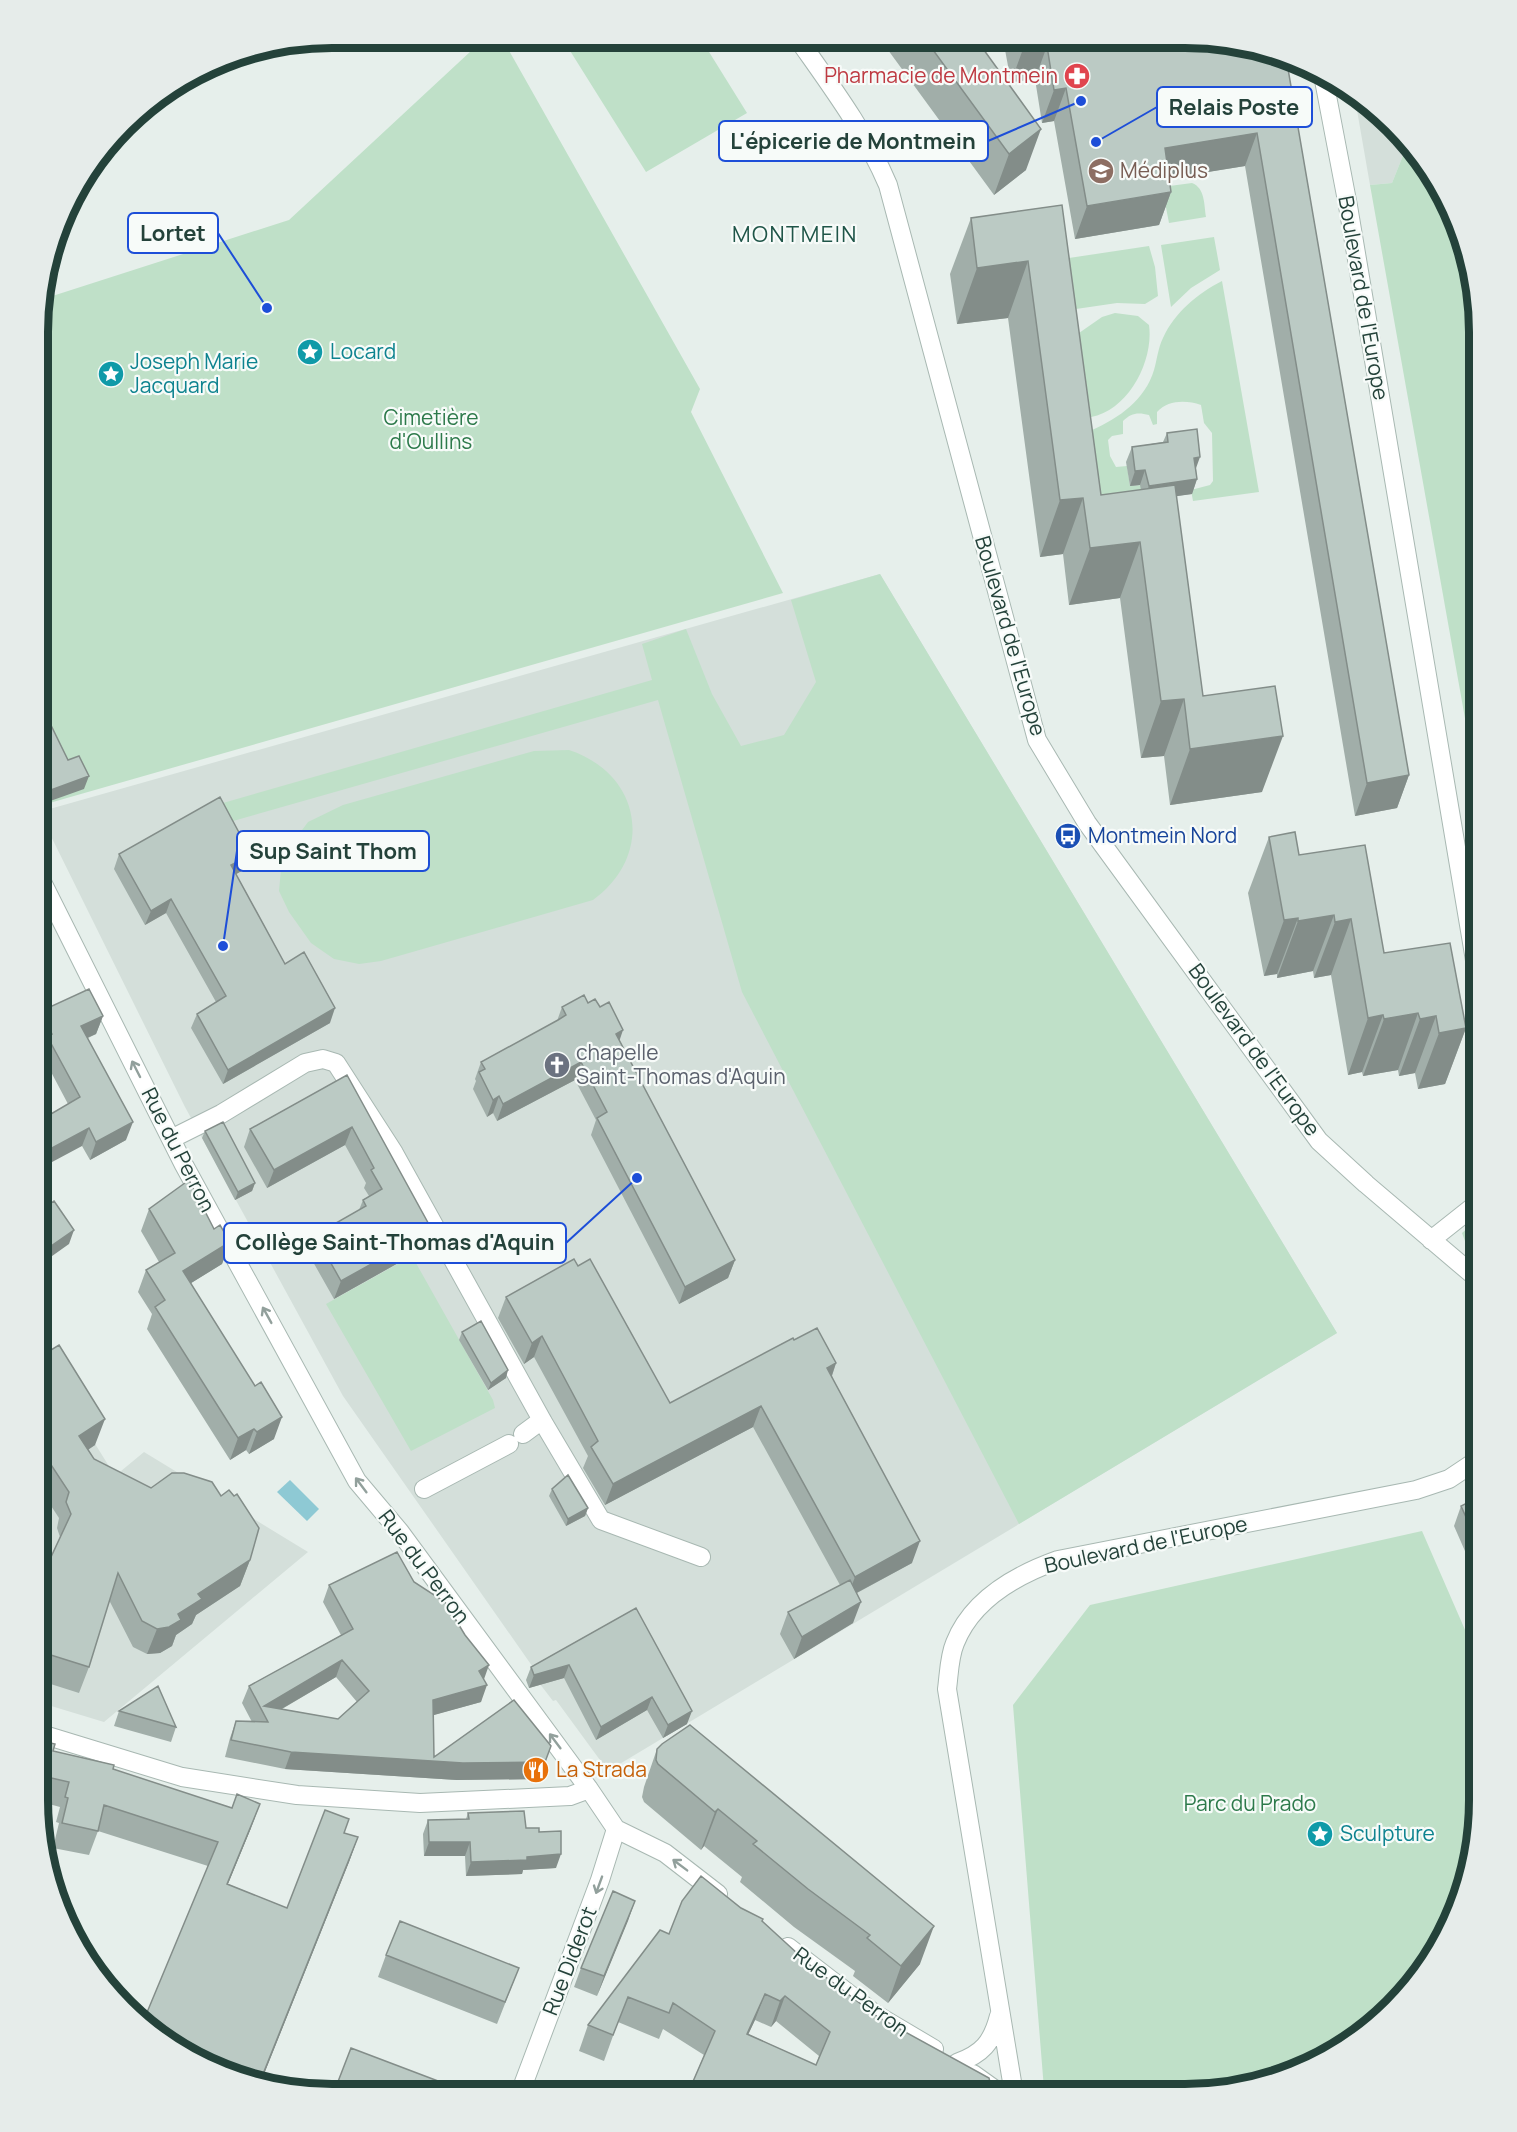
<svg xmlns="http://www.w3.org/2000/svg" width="1517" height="2132" font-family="Manrope,sans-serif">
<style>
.built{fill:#d4dfda}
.green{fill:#bfe0c8}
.water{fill:#8ec9d4}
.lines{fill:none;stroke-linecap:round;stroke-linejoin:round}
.minor-casing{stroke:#a8b8b2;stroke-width:20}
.minor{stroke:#fff;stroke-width:18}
.wall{fill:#a1aea9;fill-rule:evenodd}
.shaded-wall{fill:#838d89}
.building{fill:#bbcac4;stroke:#838d89;stroke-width:1.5;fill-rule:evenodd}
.oneway{stroke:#92a09c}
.labels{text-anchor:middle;stroke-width:4.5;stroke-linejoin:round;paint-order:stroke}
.health-label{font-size:21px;fill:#be3a42;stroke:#f7fbf9;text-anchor:end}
.education-label{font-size:21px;fill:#785e54;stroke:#f7fbf9;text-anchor:start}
.street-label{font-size:21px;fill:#24423a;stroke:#f7fbf9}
.culture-label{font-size:21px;fill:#0d838f;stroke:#f7fbf9;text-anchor:start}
.park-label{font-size:21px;fill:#2d7a4b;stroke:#f7fbf9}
.transit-label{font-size:21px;fill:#164399;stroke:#f7fbf9;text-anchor:start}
.worship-label{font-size:21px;fill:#5b616d;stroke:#f7fbf9;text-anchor:start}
.food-label{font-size:21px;fill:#c56008;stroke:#f7fbf9;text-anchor:start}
.neighbourhood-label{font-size:22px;letter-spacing:1.5px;fill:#1f5548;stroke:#f7fbf9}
.rim{fill:none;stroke:#24423a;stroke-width:8}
.leader{fill:none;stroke:#1d4ed8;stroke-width:2}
.callout-dot{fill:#1d4ed8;stroke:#f7fbf9;stroke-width:2}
.callout{fill:#f7fbf9;stroke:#1d4ed8;stroke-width:2}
.callout-label{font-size:22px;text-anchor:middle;font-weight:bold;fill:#24423a}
</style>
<rect width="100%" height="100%" fill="#e6efeb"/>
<path class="built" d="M1354 93 1364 98 1408 143 1392 183 1370 185Z
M880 574 1337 1333 608 1771 556 1700 553 1701 533 1675 537 1673 343 1396 185 1107 39 812Z
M50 1371 115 1476 144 1452 308 1552 104 1722 38 1702V1378Z"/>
<path class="green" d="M485 38H502L700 389 691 412 783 593 39 806 40 300 289 220Z
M562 38 701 39 747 113 646 172Z
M1408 143 1418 153 1449 202 1479 332V797L1370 185 1392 183Z
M1192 183C1205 188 1204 204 1206 217L1169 223 1162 187Z
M1214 237 1220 270 1191 288 1171 307 1161 245Z
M1149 246 1155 267 1158 296 1145 304 1117 303 1076 309 1069 258Z
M1222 281 1259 492 1193 501 1191 490 1210 485 1213 481 1212 433 1204 423 1201 405C1186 400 1168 400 1157 412V424L1153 425 1149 415C1138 412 1131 413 1123 421V434L1112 436 1108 440 1110 456 1116 467 1127 466 1130 486 1142 485 1143 492 1101 497 1092 430C1119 418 1145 400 1154 370 1157 360 1158 348 1163 338 1175 312 1197 294 1222 281Z
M1115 313 1138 316 1149 325C1154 360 1129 410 1091 417L1079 333 1102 317Z
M880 574 1337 1333 1019 1524 742 992 658 700 233 821 223 803 652 680 642 644 686 629 712 694 741 746 784 735 816 682 791 600Z
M569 750C642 774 655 855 593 900L381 961 359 964 334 959 311 943 289 912 279 891 281 869 291 845 308 822 343 805 534 751Z
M1479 1218V1254L1465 1241 1462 1233Z
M412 1256 493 1400 495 1408 411 1451 326 1304Z
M1422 1531 1479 1662V1819L1464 1895 1430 1964 1379 2022 1315 2064 1185 2094H1054L1044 2089 1013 1705 1090 1605Z"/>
<path class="water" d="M290 1480 319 1509 307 1521 277 1492Z"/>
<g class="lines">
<defs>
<path id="minor" d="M798 39C831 86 865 131 888 185L1037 740 1087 823 1319 1141 1366 1184 1479 1280
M1323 75 1348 206 1479 984
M39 876 184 1165 357 1481 400 1532 589 1789 616 1829 665 1853 718 1894
M171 1139 221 1114 305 1063 323 1059 336 1063 394 1153 543 1422 601 1520 701 1557
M1431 1240 1479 1202
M523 1434 542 1420
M424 1489 509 1444
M38 1733 182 1777 297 1795 420 1803 570 1796 589 1789
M788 1947 875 2014 934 2049
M957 2063C982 2054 992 2043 999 2016
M973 2074 1001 2094
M520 2093 600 1880 616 1829
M1014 2094 947 1689C949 1675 949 1657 955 1643 972 1600 1016 1575 1058 1560L1416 1490 1449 1479 1479 1459"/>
</defs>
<use href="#minor" class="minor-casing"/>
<use href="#minor" class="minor"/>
</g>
<path class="wall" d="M880 39H976L1026 170 994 195Z
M1003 39 1224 40 1286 57 1409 775 1397 808 1355 816 1245 166 1169 178 1171 192 1159 225 1075 239 1054 121 1042 123 1035 79 1011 82Z
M1062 205 1101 495 1141 490 1140 485 1130 486 1126 462 1132 447 1163 442 1167 433 1196 469 1197 479 1192 494 1176 496 1203 696 1262 792 1170 805 1164 756 1141 758 1120 598 1069 605 1063 554 1040 557 1008 318 957 324 950 274 971 218Z
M1269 837 1299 855 1384 953 1466 1028 1445 1084 1418 1089 1415 1073 1399 1076 1398 1070 1363 1076 1362 1072 1348 1075 1331 975 1314 978 1313 971 1277 978V974L1264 976 1248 893Z
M119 854 251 855 245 869 236 874 285 964 330 1023 223 1084 191 1028 197 1014 216 1002 166 913 145 925 114 869Z
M588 1003 619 1041 735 1260 728 1278 679 1304 591 1135 596 1120 575 1080 497 1121 493 1113 487 1117 473 1089 476 1081 475 1079 481 1062 557 1021 562 1007Z
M41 1011 103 1016 96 1034 88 1038 126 1140 90 1160 82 1146 68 1104 41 1053 43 1047 39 1037V1017Z
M347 1075 425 1248 334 1299 308 1253 315 1235 359 1210 363 1200 369 1196 364 1188 366 1183 345 1145 267 1188 244 1147 250 1129Z
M205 1131 255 1183 252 1191 235 1200 202 1138Z
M149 1209 214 1229 230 1242 222 1264 191 1283 274 1439 249 1454 246 1450 230 1460 147 1329 152 1314 138 1292 146 1270 159 1262 141 1231Z
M578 1266 670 1403 794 1340 836 1363 832 1376 912 1563 857 1593 853 1623 794 1659 780 1634 788 1612 840 1585 753 1427 605 1505 583 1468 588 1456 534 1357 524 1364 498 1318 506 1297Z
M462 1332 506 1378 488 1390 459 1340Z
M38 1358 95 1445 88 1450 94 1459 250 1560 240 1586 196 1615 192 1624 176 1635 172 1646 160 1653 147 1654 133 1647 109 1600 89 1667 79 1693 38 1680V1585L60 1537 57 1528 59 1518 38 1486Z
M552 1489 588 1508 585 1516 566 1526 549 1496Z
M1479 1497V1583L1454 1526 1461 1506Z
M414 1582 484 1680 481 1702 433 1715 434 1757 551 1746 539 1779 457 1780 285 1769 225 1757 230 1738 236 1721 252 1722 242 1703 249 1686 341 1635 323 1602 329 1585ZM336 1677 357 1702 338 1719 282 1709Z
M636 1608 687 1724 663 1738 647 1710 596 1740 564 1678 529 1688 526 1680 531 1667Z
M119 1711 176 1727 171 1742 114 1726Z
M38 1740 53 1751 113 1769 251 1828 228 1884 287 1908 344 1833 358 1837 349 1862 260 2084 237 2079 208 1866 98 1831 89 1855 53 1848 59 1823 56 1822 60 1807 38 1801Z
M657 1749 920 1964 888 2003 853 1976 855 1971 794 1927 740 1882 742 1877 704 1846 701 1850 644 1802 642 1797 644 1787Z
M468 1813 539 1832 556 1868 523 1870 522 1874 466 1876 465 1856H424L423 1834 428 1820 466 1819Z
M635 1901 597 1996 574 1987 581 1968Z
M741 1908 762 1922 810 1965 878 2017 993 2094 688 2093 704 2055 663 2029 659 2039 618 2022 604 2061 579 2051 588 2025ZM755 2020 771 2027 776 2021 819 2056 816 2065 748 2034Z
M386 1955 519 1968 497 2024 378 1977Z"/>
<path class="shaded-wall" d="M1047 46 1035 79 1011 82 1023 49Z
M1066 88 1054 121 1042 123 1054 90Z
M156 102 151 117 112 142 132 118Z
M1041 129 1026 170 994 195 1009 154Z
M1257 133 1245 166 1153 181 1165 148Z
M1171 192 1159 225 1075 239 1087 206Z
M1028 261 1008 318 957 324 977 268Z
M1200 457 1195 471 1194 458Z
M1145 470 1140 485 1130 486 1135 471Z
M1197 479 1192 494 1143 501 1149 486Z
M1083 498 1063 554 1040 557 1060 500Z
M1140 542 1120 598 1069 605 1090 548Z
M1184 699 1164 756 1141 758 1161 701Z
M1283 736 1262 792 1170 805 1190 749Z
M1409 775 1397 808 1355 816 1367 783Z
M89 776 84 789 39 805 40 794Z
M251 855 245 869 226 880 231 865Z
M171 899 166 913 145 925 151 911Z
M1334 915 1313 971 1277 978 1298 921Z
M1298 918 1277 974 1264 976 1284 920Z
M1351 919 1331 975 1314 978 1335 922Z
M335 1008 330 1023 223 1084 228 1070Z
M1418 1013 1398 1070 1363 1076 1384 1019Z
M1383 1015 1362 1072 1348 1075 1368 1018Z
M103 1016 96 1034 75 1043 81 1026Z
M1436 1016 1415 1073 1399 1076 1420 1019Z
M1466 1028 1445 1084 1418 1089 1439 1033Z
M623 1030 617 1048 616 1034Z
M581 1062 575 1080 497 1121 503 1104Z
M499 1096 493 1113 487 1117 493 1100Z
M133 1122 126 1140 90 1160 96 1142Z
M352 1127 345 1145 267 1188 274 1170Z
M89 1128 82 1146 39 1169V1155Z
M255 1183 252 1191 235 1200 238 1192Z
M74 1230 69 1244 38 1266V1255Z
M432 1230 425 1248 334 1299 341 1281Z
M230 1242 222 1264 175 1293 183 1271Z
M735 1260 728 1278 679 1304 685 1287Z
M542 1336 534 1357 524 1364 532 1343Z
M836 1363 829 1384 827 1368Z
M508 1370 506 1378 488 1390 491 1383Z
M761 1406 753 1427 605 1505 613 1484Z
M282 1417 274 1439 249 1454 257 1432Z
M105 1419 95 1445 69 1462 79 1436Z
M254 1429 246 1450 230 1460 238 1438Z
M588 1508 585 1516 566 1526 568 1519Z
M920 1541 912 1563 847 1598 855 1577Z
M250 1560 240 1586 196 1615 192 1624 176 1635 172 1646 160 1653 147 1654 157 1629 178 1614 198 1594Z
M861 1602 853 1623 794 1659 802 1637Z
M342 1660 336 1677 266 1718 264 1706Z
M489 1665 483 1682 479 1671Z
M569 1665 564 1678 529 1688 534 1675Z
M487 1685 481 1702 427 1717 433 1700Z
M652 1697 647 1710 596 1740 601 1727Z
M692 1711 687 1724 663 1738 668 1725Z
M291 1752 545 1762 539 1779 457 1780 285 1769Z
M260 1804 251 1828 218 1908 227 1884Z
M718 1809 704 1846 701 1850 715 1812Z
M358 1837 349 1862 260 2084H259Z
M429 1842H470L465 1856H424Z
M561 1854 556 1868 523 1870 522 1874 466 1876 471 1862Z
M635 1901 628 1921 597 1996 604 1976Z
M934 1926 920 1964 888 2003 901 1966Z
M765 1994 755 2020 737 2059 747 2034Z
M785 1996 776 2021 771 2027 780 2001Z"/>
<path class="building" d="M925 39H976L1041 129 1009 154Z
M1021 39 1224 40 1286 57 1409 775 1367 783 1257 133 1165 148 1171 192 1087 206 1066 88 1054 90 1047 46 1023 49Z
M156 100V102L132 118 138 110Z
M1062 205 1101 495 1175 485 1203 696 1275 686 1283 736 1190 749 1184 699 1161 701 1140 542 1090 548 1083 498 1060 500 1028 261 977 268 971 218Z
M1197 429 1200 457 1194 458 1197 479 1149 486 1145 470 1135 471 1132 447 1168 442 1167 433Z
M45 713 68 760 79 756 89 776 40 794 39 792V716Z
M220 797 251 855 231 865 285 964 304 952 335 1008 228 1070 197 1014 226 996 171 899 151 911 119 854Z
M1295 832 1299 855 1365 845 1384 953 1450 943 1466 1028 1439 1033 1436 1016 1420 1019 1418 1013 1384 1019 1383 1015 1368 1018 1351 919 1335 922 1334 915 1298 921V918L1284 920 1269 837Z
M89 989 103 1016 81 1026 133 1122 96 1142 89 1128 39 1155V1121L80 1097 47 1036 52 1034 41 1011Z
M584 995 588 1003 595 999 600 1007 609 1002 623 1030 616 1034 735 1260 685 1287 597 1118 607 1112 581 1062 503 1104 499 1096 493 1100 479 1072 485 1069 481 1062 558 1020 566 1015 562 1007Z
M347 1075 432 1230 341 1281 315 1235 366 1206 363 1200 382 1189 371 1170 374 1168 352 1127 274 1170 250 1129Z
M223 1122 255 1183 238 1192 205 1131Z
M189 1180 214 1229 220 1225 230 1242 183 1271 255 1386 261 1382 282 1417 257 1432 254 1429 238 1438 155 1307 165 1300 146 1270 175 1253 149 1209Z
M54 1201 74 1230 38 1255 39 1212Z
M574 1259 578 1266 590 1259 670 1403 793 1338 794 1340 817 1328 836 1363 827 1368 920 1541 855 1577 761 1406 613 1484 591 1447 598 1441 542 1336 532 1343 506 1297Z
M481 1321 508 1370 491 1383 462 1332Z
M59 1345 105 1419 79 1436 94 1459 151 1488 172 1473H184L212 1482 221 1496 229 1490 234 1496 237 1494 259 1528 250 1560 198 1594 202 1599 178 1614 181 1620 169 1627 157 1629 142 1621 118 1573 89 1667 38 1651V1585L71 1514 66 1502 69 1492 38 1445V1358Z
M568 1475 588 1508 568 1519 552 1489Z
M1479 1497V1546L1461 1506Z
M397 1552 414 1582 445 1602 465 1635 489 1665 479 1671 487 1685 433 1700 434 1757 514 1700 551 1746 545 1762 463 1763 291 1752 231 1740 236 1721 268 1722 249 1686 353 1629 329 1585ZM342 1660 369 1691 338 1719 264 1706Z
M850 1580 861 1602 802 1637 788 1612Z
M636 1608 692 1711 668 1725 652 1697 601 1727 569 1665 534 1675 531 1667Z
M158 1686 176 1727 119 1711Z
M690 1725 934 1926 901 1966 867 1938 870 1935 808 1889 753 1844 757 1841 718 1809 715 1812 658 1764 656 1760 657 1749 662 1744Z
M38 1740 55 1744 53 1751 114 1765 113 1769 232 1808 237 1794 260 1804 227 1884 287 1908 325 1810 349 1819 344 1833 358 1837 259 2084 237 2079 168 2045 143 2022 218 1842 104 1805 98 1831 62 1823 68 1798 65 1797 69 1782 38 1775Z
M524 1811 526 1828H539V1832L561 1831V1854L527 1857V1860L471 1862 470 1842H429L428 1820 469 1819 468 1813Z
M701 1876 741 1908 763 1919 762 1921 810 1965 878 2017 989 2078 993 2094 760 2093 746 2087 744 2093H688L715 2031 673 2003 669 2013 628 1997 613 2035 588 2025 660 1930 669 1934 682 1901ZM765 1994 780 2001 785 1996 830 2032 816 2065 747 2034Z
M613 1891 635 1901 604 1976 581 1968Z
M400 1921 519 1968 505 2002 386 1955Z
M351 2048 467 2092H334Z"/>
<defs><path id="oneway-shaft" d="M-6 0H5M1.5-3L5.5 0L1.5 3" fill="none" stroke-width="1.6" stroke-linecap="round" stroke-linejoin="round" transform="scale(1.5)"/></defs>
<g class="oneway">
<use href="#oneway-shaft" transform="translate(136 1069) rotate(-117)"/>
<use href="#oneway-shaft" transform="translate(267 1315) rotate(-119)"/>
<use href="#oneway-shaft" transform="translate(361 1485) rotate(-127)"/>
<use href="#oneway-shaft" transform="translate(555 1741) rotate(-127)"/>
<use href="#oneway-shaft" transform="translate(680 1865) rotate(-143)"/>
<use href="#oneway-shaft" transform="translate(599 1885) rotate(110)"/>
</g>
<defs>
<symbol id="pharmacy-disc" viewBox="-11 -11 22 22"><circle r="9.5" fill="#e0444e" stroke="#f7fbf9"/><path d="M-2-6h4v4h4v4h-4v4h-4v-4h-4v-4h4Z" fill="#fff"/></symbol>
<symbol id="university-disc" viewBox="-11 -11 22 22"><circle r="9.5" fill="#8d6e63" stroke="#f7fbf9"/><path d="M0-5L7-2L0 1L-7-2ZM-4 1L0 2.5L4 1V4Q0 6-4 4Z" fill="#fff"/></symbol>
<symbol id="sight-disc" viewBox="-11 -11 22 22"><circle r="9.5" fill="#0f9aa8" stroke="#f7fbf9"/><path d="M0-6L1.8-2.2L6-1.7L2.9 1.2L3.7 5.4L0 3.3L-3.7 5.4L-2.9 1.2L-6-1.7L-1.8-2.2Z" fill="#fff"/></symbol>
<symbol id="bus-disc" viewBox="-11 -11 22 22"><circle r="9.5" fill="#1a4fb4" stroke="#f7fbf9"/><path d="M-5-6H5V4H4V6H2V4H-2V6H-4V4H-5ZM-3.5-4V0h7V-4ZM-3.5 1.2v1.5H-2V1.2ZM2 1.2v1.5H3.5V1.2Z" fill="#fff"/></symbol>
<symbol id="church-disc" viewBox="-11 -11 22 22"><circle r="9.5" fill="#6b7280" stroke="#f7fbf9"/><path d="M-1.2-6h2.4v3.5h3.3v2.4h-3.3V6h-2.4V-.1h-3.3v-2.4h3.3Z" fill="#fff"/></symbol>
<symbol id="restaurant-disc" viewBox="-11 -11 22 22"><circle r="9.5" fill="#e8710a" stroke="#f7fbf9"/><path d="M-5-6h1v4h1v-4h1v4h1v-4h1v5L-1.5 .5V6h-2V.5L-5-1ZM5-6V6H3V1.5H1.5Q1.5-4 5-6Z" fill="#fff"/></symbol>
</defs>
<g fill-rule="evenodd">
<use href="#pharmacy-disc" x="1062" y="61" width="30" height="30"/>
<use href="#university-disc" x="1086" y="156" width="30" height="30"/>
<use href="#sight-disc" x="295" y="337" width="30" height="30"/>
<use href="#sight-disc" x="96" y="359" width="30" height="30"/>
<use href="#bus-disc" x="1053" y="821" width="30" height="30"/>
<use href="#church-disc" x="542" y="1050" width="30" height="30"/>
<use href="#restaurant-disc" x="521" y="1755" width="30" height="30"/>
<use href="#sight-disc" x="1305" y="1819" width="30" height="30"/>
</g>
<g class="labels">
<g class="health-label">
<text x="1058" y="83">Pharmacie de Montmein</text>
</g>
<g class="education-label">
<text x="1120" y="178">Médiplus</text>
</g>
<g class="street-label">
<text transform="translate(1363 298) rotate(80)" y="7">Boulevard de l'Europe</text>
<text transform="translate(1010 636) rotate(74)" y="7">Boulevard de l'Europe</text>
<text transform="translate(1254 1050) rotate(54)" y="7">Boulevard de l'Europe</text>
<text transform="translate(178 1150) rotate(63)" y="7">Rue du Perron</text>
<text transform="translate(1146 1545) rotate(-12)" y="7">Boulevard de l'Europe</text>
<text transform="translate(424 1567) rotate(53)" y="7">Rue du Perron</text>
<text transform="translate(570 1961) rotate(-69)" y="7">Rue Diderot</text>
<text transform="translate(851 1992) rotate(36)" y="7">Rue du Perron</text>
</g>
<g class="culture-label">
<text x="330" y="359">Locard</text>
<text x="130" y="369">Joseph Marie<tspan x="130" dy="24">Jacquard</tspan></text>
<text x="1340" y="1841">Sculpture</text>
</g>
<g class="park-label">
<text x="431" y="425">Cimetière<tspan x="431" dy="24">d'Oullins</tspan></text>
<text x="1250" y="1811">Parc du Prado</text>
</g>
<g class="transit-label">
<text x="1088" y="843">Montmein Nord</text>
</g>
<g class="worship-label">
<text x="576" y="1060">chapelle<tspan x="576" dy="24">Saint-Thomas d'Aquin</tspan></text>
</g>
<g class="food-label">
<text x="556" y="1777">La Strada</text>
</g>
<g class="neighbourhood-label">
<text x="795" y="242">MONTMEIN</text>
</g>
</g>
<path d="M0 0H1517V2132H0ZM332 48H1185A284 284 0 0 1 1469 332V1800A284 284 0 0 1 1185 2084H332A284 284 0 0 1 48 1800V332A284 284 0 0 1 332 48Z" fill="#e6ecea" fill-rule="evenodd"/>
<path class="rim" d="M332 48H1185A284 284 0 0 1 1469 332V1800A284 284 0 0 1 1185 2084H332A284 284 0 0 1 48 1800V332A284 284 0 0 1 332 48Z"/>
<path class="leader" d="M1096 142L1157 107M1081 101L988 141M267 308L218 233M223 946L237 851M637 1178L566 1243"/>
<g class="callout-dot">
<circle cx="1096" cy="142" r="6"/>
<circle cx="1081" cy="101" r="6"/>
<circle cx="267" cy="308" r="6"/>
<circle cx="223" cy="946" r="6"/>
<circle cx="637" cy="1178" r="6"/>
</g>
<g class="callout">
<rect x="1157" y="87" width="155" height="40" rx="6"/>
<rect x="719" y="121" width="269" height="40" rx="6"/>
<rect x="128" y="213" width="90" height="40" rx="6"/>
<rect x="237" y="831" width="192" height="40" rx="6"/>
<rect x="224" y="1223" width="342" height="40" rx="6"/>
</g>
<g class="callout-label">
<text x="1234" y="115">Relais Poste</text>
<text x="853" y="149">L'épicerie de Montmein</text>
<text x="173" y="241">Lortet</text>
<text x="333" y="859">Sup Saint Thom</text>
<text x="395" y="1250">Collège Saint-Thomas d'Aquin</text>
</g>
</svg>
